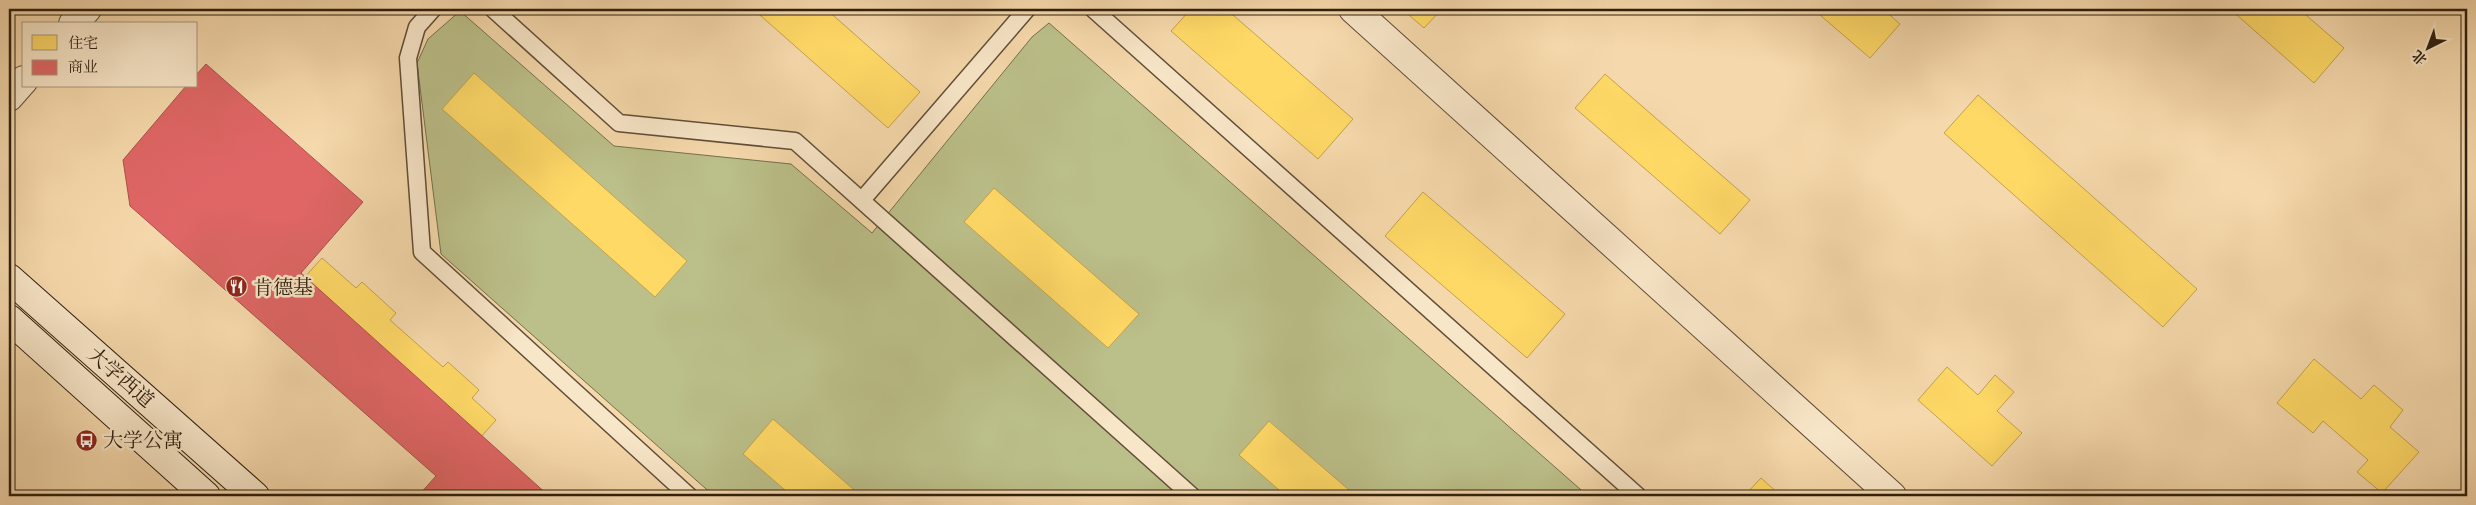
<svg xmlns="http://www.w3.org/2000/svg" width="2476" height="505" font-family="'IM FELL English','Noto Serif SC',serif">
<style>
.green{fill:#bbbf89;stroke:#75704c}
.homes{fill:#ffd966;stroke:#c1a24c}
.shops{fill:#e06666;stroke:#ab514c}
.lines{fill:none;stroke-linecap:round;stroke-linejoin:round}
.service-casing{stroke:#604e37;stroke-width:19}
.minor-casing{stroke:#604e37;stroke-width:30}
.tertiary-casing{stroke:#604e37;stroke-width:30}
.secondary-casing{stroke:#2f2010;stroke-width:30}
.service{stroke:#f8e6c8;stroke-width:16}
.minor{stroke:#f8e6c8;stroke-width:28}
.tertiary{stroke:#f8e6c8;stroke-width:28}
.secondary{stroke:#f8e6c8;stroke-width:28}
.labels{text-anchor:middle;stroke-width:5;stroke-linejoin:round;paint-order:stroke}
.poi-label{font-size:20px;fill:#2f2010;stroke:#f8e6c8;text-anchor:start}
.street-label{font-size:20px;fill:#2f2010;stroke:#f8e6c8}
</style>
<rect width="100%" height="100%" fill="#f5d8ab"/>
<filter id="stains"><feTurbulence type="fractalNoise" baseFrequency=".004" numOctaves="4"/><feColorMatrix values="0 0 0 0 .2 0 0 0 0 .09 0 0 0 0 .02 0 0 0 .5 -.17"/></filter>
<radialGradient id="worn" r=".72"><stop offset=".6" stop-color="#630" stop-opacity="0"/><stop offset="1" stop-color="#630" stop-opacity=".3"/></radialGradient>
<path class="green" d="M460 11 614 146 791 164 872 233 1032 37 1049 23 1588 496H714L441 254 417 63 428 39Z"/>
<path class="homes" d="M753 9H826L920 92 888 128Z
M1191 9H1226L1353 119 1318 159 1171 31Z
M1402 9H1442L1424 28Z
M1813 9H1883L1900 24 1870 58Z
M2230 9H2299L2344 48 2314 83Z
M474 73 687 261 655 297 442 109Z
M1605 74 1750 200 1720 234 1575 108Z
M1978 95 2197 289 2163 327 1944 133Z
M994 188 1139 314 1108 348 964 222Z
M1423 192 1565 314 1527 358 1385 236Z
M322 258 356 288 362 282 396 313 390 320 443 367 448 362 479 390 472 398 496 420 446 476 425 457 431 451 398 422 410 410 352 358 339 373 307 345 301 351 266 320Z
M2314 359 2361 399 2374 385 2403 410 2390 427 2419 452 2382 493 2357 472 2368 460 2323 421 2313 433 2277 403Z
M1947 367 1978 395 1995 375 2014 392 1997 411 2022 433 1992 466 1918 400Z
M773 419 861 496H792L743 454Z
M1269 421 1356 496H1286L1239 455Z
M1761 478 1781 496H1744Z"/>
<path class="shops" d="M206 64 363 202 301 273 549 496H418L436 476 130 206 123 160 186 86H196V75Z"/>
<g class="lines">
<defs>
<path id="service" d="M433 9 417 27 408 58 422 252 689 496
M493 9 619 123 795 141 1192 496
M1093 9 1638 496
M862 200 1027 9"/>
<path id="minor" d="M1353 9 1892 496"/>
<path id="tertiary" d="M73 24 87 9
M9 97 24 80"/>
<path id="secondary" d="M9 278 255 496
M9 319 206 496"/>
</defs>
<use href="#service" class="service-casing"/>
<use href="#minor" class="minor-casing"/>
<use href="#tertiary" class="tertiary-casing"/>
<use href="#secondary" class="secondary-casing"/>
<use href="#service" class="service"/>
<use href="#minor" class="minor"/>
<use href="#tertiary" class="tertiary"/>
<use href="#secondary" class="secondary"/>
</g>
<defs>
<symbol id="restaurant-disc" viewBox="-11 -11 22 22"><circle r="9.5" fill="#8f2418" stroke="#f8e6c8"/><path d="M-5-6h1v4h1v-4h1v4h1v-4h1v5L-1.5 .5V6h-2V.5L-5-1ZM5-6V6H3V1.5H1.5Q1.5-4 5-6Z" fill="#fff"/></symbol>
<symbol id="bus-disc" viewBox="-11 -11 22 22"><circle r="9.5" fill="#8f2418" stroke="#f8e6c8"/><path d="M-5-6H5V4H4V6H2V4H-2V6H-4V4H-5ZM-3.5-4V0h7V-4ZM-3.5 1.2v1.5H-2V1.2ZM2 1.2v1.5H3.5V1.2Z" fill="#fff"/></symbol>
</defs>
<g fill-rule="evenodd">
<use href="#restaurant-disc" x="224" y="274" width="25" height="25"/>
<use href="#bus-disc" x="74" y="428" width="25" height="25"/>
</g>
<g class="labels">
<g class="poi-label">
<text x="253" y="294">肯德基</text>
<text x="103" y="447">大学公寓</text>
</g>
<g class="street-label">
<text transform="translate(121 377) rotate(41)" y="7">大学西道</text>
</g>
</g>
<rect width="2476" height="505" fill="none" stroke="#f5d8ab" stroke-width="30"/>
<rect x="10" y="10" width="2456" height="485" fill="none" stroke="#2f2010" stroke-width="2.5"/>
<rect x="15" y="15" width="2446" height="475" fill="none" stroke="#2f2010"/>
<rect x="22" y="22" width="175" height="65" fill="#f8e6c8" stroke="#a8977e"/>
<rect x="32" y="35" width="25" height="15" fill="#ffd966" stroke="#a8977e"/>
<text x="68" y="48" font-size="15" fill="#2f2010">住宅</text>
<rect x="32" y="60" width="25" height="15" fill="#e06666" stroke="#a8977e"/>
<text x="68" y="72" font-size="15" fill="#2f2010">商业</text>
<g transform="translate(2428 48) rotate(222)" stroke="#f8e6c8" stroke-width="4" paint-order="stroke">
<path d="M0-4L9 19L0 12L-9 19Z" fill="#2f2010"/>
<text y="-8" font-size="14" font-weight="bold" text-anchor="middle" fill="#2f2010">北</text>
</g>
<rect width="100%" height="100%" filter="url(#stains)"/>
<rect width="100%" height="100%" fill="url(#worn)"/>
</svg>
